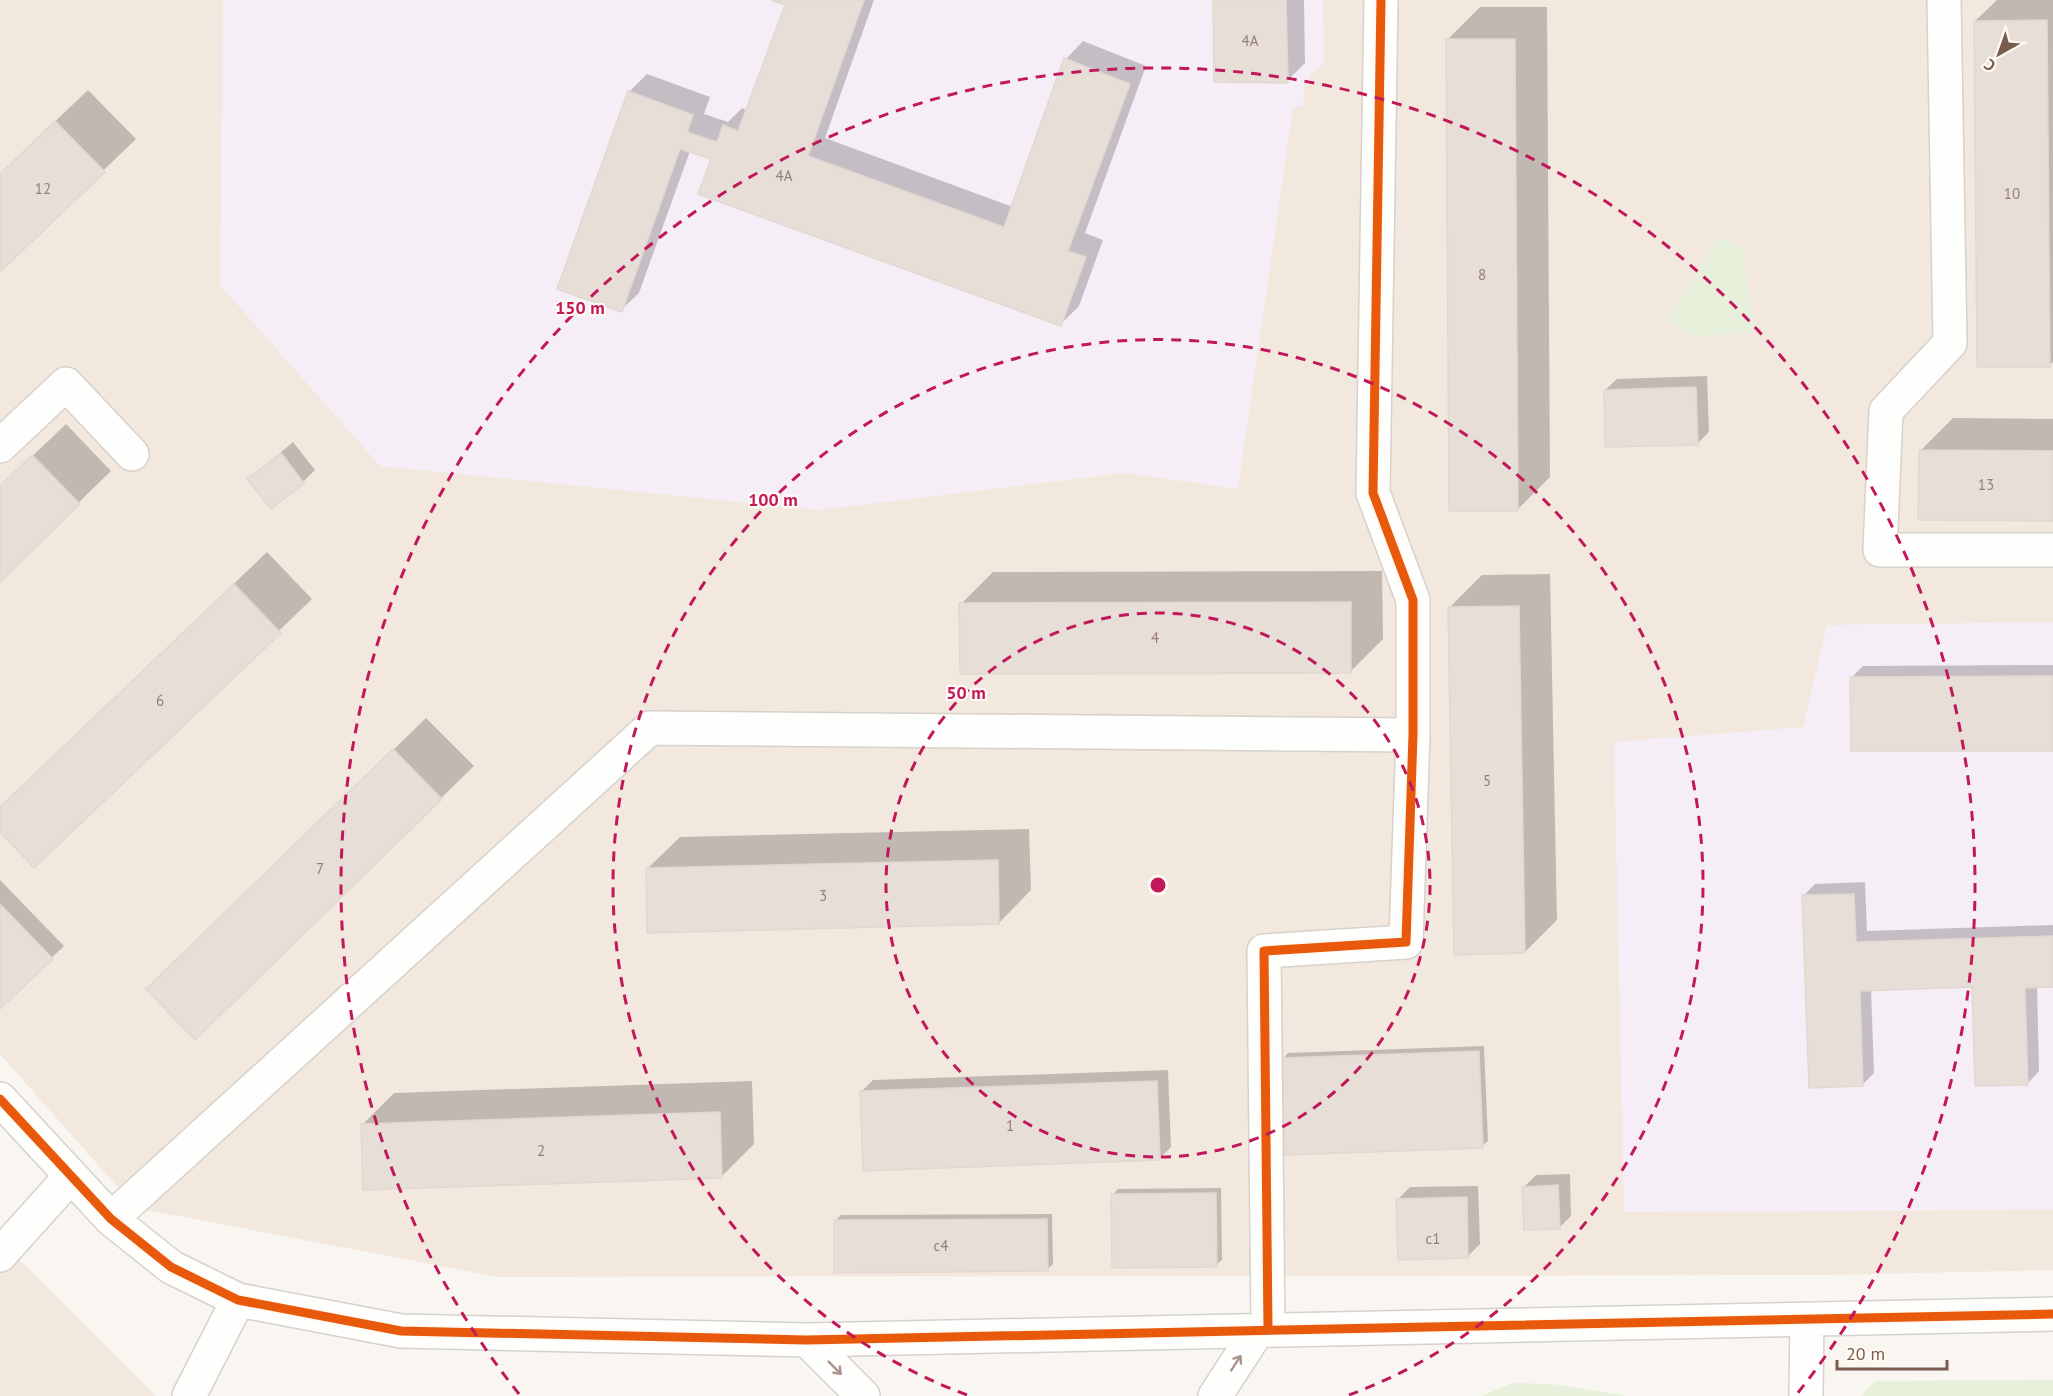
<svg xmlns="http://www.w3.org/2000/svg" width="2053" height="1396" font-family="'PT Sans',sans-serif">
<style>
.residential{fill:#f2e8de}
.education{fill:#f6eef6}
.green{fill:#e7f0db}
.shadow{fill:#0003}
.building{fill:#e6ded7;stroke:#e2d8d2;stroke-width:1.5}
.lines{fill:none;stroke-linecap:round;stroke-linejoin:round}
.minor-casing{stroke:#d7d1cb;stroke-width:36}
.minor{stroke:#fefefd;stroke-width:33}
.cycleway-casing{stroke:#fffaf3;stroke-width:13}
.cycleway{stroke:#e8590c;stroke-width:9}
.oneway{stroke:#a8958b}
.ring{fill:none;stroke:#c2185b;stroke-width:3;stroke-dasharray:10 8}
.labels{text-anchor:middle;stroke-width:4.5;stroke-linejoin:round;paint-order:stroke}
.number-label{font-size:15px;fill:#977e72}
.centre{fill:#c2185b;stroke:#fffaf3;stroke-width:3}
.ring-label{font-size:18px;text-anchor:middle;font-weight:bold;fill:#c2185b;stroke:#fffaf3;stroke-width:4.5;stroke-linejoin:round;paint-order:stroke}
</style>
<rect width="100%" height="100%" fill="#f9f5f0"/>
<path class="residential" d="M0 0H2053V1270L1823 1275 499 1277 136 1208 0 1054Z
M0 1240 156 1396H0Z"/>
<path class="education" d="M223 0H1323L1324 62 1305 82 1303 106 1293 107 1238 489 1125 473 818 510 380 466 220 285Z
M2053 622V1210L1624 1212 1614 742 1803 727 1827 625Z"/>
<path class="green" d="M1719 237 1742 247 1755 331 1692 338 1667 319Z
M2053 1380V1396H1861L1875 1381Z
M1512 1383 1552 1384 1626 1396H1482Z"/>
<path class="shadow" d="M775 0H874L825 138 1013 207 1066 59 1083 41 1146 66 1085 233 1103 240 1079 306 1061 324 713 158 690 151 639 293 621 310 629 92 647 74 710 97 704 114 728 122 742 108 747 110 787 4Z
M1215 0H1304L1305 63 1287 81Z
M1997 0H2053V362L2049 365 1975 21Z
M1480 7H1547L1550 477 1517 510 1448 39Z
M88 90 136 139 0 270V174Z
M1707 376 1709 432 1697 444 1605 390 1617 379Z
M1953 418 2053 419V519L1920 451Z
M66 424 111 471 0 579V487Z
M293 442 315 470 303 482 249 479Z
M267 552 312 599 34 866 0 830V808Z
M1382 571 1383 639 1350 672 961 604 993 572Z
M1550 574 1557 920 1525 952 1450 607 1482 575Z
M2053 665V749L1851 678 1863 666Z
M426 718 474 766 195 1038 180 957Z
M1029 829 1031 890 999 923 647 869 680 837Z
M0 880 64 946 0 1007Z
M1865 882 1867 931 2053 925V986H2037L2039 1071 2028 1083 1974 986 1871 989 1874 1073 1862 1085 1803 896 1815 884Z
M1484 1046 1488 1141 1482 1146 1283 1059 1288 1053Z
M1168 1070 1171 1147 1159 1159 861 1092 873 1080Z
M752 1081 754 1144 722 1176 362 1125 394 1093Z
M1570 1174 1571 1216 1559 1228 1524 1187 1536 1175Z
M1478 1186 1480 1244 1468 1256 1398 1199 1410 1187Z
M1221 1188 1222 1260 1216 1265 1113 1194 1118 1189Z
M1052 1214 1053 1264 1047 1270 835 1221 841 1215Z"/>
<path class="building" d="M771 0H864L808 156 1004 227 1064 58 1130 84 1068 251 1086 257 1061 326 698 194 711 159 680 149 622 312 557 289 628 91 693 115 687 132 717 142 723 125 738 131 785 5Z
M1213 0H1286L1288 83 1214 82Z
M2047 20 2050 367H1977L1974 21Z
M1446 39H1515L1518 511H1449Z
M55 121 105 172 0 272V174Z
M1696 387 1698 445 1605 447 1604 390Z
M1919 450 2053 451V521L1918 520Z
M281 453 304 483 271 509 247 479Z
M32 455 80 504 0 582V486Z
M234 584 281 633 34 868 0 832V807Z
M1351 602V673L960 674 959 603Z
M1519 606 1525 953 1454 955 1448 607Z
M2053 676V751H1851L1850 677Z
M393 749 442 799 195 1040 146 989Z
M998 860 999 924 647 933 646 868Z
M1854 894 1856 942 2053 936V987L2025 988 2028 1085 1975 1086 1972 987 1860 991 1863 1086 1809 1088 1802 895Z
M0 904 53 959 0 1009Z
M1479 1051 1483 1148 1285 1155 1281 1058Z
M1157 1081 1160 1160 863 1171 860 1091Z
M720 1112 722 1178 363 1190 361 1124Z
M1558 1185 1560 1229 1524 1230 1522 1187Z
M1216 1193 1217 1267 1112 1268 1111 1194Z
M1467 1197 1468 1258 1398 1260 1396 1199Z
M1047 1219 1048 1271 834 1273V1220Z"/>
<g class="lines">
<defs>
<path id="minor" d="M1944 0 1950 343 1886 411 1880 550H2053
M0 446 66 384 132 454
M0 1099 111 1219 171 1267 238 1300 401 1331 807 1340 2053 1314
M111 1219 650 728 1413 735
M0 1255 71 1176
M1268 1329 1264 951 1406 942 1413 735V600L1373 493 1381 0
M807 1340 863 1396
M189 1396 238 1300
M1215 1396 1258 1330
M1806 1396 1807 1319"/>
</defs>
<use href="#minor" class="minor-casing"/>
<use href="#minor" class="minor"/>
<defs>
<path id="cycleway" d="M0 1099 111 1219 171 1267 238 1300 401 1331 807 1340 2053 1314
M1268 1329 1264 951 1406 942 1413 735V600L1373 493 1381 0"/>
</defs>
<use href="#cycleway" class="cycleway-casing"/>
<use href="#cycleway" class="cycleway"/>
</g>
<defs><path id="oneway-shaft" d="M-6 0H5M1.5-3L5.5 0L1.5 3" fill="none" stroke-width="1.6" stroke-linecap="round" stroke-linejoin="round" transform="scale(1.5)"/></defs>
<g class="oneway">
<use href="#oneway-shaft" transform="translate(1236 1363) rotate(-57)"/>
<use href="#oneway-shaft" transform="translate(835 1368) rotate(45)"/>
</g>
<g class="ring">
<circle cx="1158" cy="885" r="272"/>
<path d="M967 1395A545 545 0 1 1 1349 1395"/>
<path d="M519 1394A817 817 0 1 1 1797 1394"/>
</g>
<g class="labels">
<g class="number-label">
<text x="1250" y="46">4А</text>
<text x="784" y="181">4А</text>
<text x="43" y="194">12</text>
<text x="2012" y="199">10</text>
<text x="1482" y="280">8</text>
<text x="1986" y="490">13</text>
<text x="1155" y="643">4</text>
<text x="160" y="706">6</text>
<text x="1487" y="786">5</text>
<text x="320" y="874">7</text>
<text x="823" y="901">3</text>
<text x="1010" y="1131">1</text>
<text x="541" y="1156">2</text>
<text x="1433" y="1244">с1</text>
<text x="941" y="1251">с4</text>
</g>
</g>
<circle cx="1158" cy="885" r="9" class="centre"/>
<g class="ring-label">
<text x="580" y="314">150 m</text>
<text x="773" y="506">100 m</text>
<text x="966" y="699">50 m</text>
</g>
<g transform="translate(1999 54) rotate(220)" stroke="#fffaf3" stroke-width="4.5" paint-order="stroke">
<path d="M0-4.5L10 22L0 15L-10 22Z" fill="#7a5c4d"/>
<text y="-9" font-size="16" font-weight="bold" text-anchor="middle" fill="#7a5c4d">С</text>
</g>
<path d="M1837 1360v9h110v-9" fill="none" stroke="#7a5c4d" stroke-width="3"/>
<text x="1846" y="1360" font-size="18" fill="#7a5c4d" stroke="#fffaf3" stroke-width="4.5" paint-order="stroke">20 m</text>
</svg>
